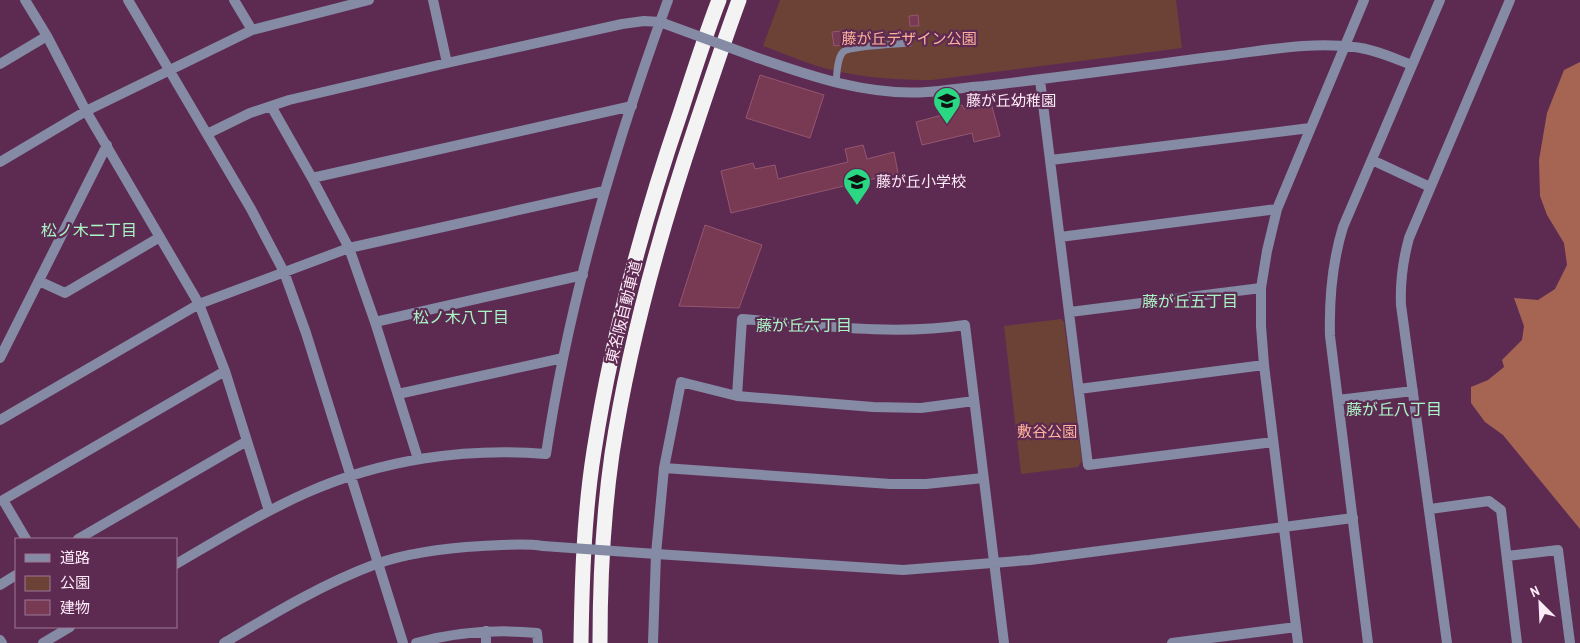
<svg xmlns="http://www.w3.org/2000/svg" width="1580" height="643" font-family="'Archivo Narrow','Noto Sans JP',sans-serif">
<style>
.green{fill:#6c4136}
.forest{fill:#a66553}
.building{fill:#773a52;stroke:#96566f}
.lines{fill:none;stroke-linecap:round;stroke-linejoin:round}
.service{stroke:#858aa5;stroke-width:7}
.minor{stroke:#858aa5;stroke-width:10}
.tertiary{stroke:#858aa5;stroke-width:10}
.motorway{stroke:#f3f3f3;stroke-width:15}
.minor-bridge{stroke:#858aa5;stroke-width:10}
.tertiary-bridge{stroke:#858aa5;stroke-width:10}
.labels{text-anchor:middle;stroke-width:4.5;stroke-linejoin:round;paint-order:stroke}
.park-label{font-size:15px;fill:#feb19c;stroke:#5d2b52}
.poi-label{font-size:15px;fill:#feebf8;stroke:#5d2b52;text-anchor:start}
.street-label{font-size:15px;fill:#feebf8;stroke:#5d2b52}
.neighbourhood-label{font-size:16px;fill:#a9f4c4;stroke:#5d2b52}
</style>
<rect width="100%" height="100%" fill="#5d2b52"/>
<path class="green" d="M780 0H1176L1182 48 932 80C898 80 865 78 832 70 809 65 786 54 763 46Z
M1061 319 1064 322 1082 461 1078 467 1021 474 1004 326Z"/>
<path class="forest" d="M1580 62V529L1503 435 1485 422 1471 403V387L1488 380 1504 367 1502 360 1522 340 1524 326 1514 298 1538 300 1555 289 1567 265 1564 243 1547 215 1540 196 1539 160 1547 113 1564 70Z"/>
<path class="building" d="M918 15 919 26H910L909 16Z
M850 30 852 44 834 46 832 32Z
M760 75 824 95 810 138 746 118Z
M991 103 1000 136 974 142 972 133 922 145 916 122 946 114 945 109 962 105 964 109Z
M863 145 867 159 894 152 898 173 731 213 721 171 753 163 755 169 775 165 778 179 848 162 845 149Z
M705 225 762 245 739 308 679 306Z"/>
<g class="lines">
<path class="service" d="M836 82C837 74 837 58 843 52 849 46 898 44 909 43"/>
<path class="minor" d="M25 0 47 36 86 111 199 304 225 371 269 511
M128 0 251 209 284 272 306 333 403 643
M234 0 252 30
M433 0 447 63
M758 58C813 77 869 96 927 92 946 91 965 87 984 86 1062 77 1141 66 1219 56 1264 51 1310 41 1354 47 1374 49 1393 58 1412 65
M0 64 47 36
M1040 80 1088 465 1273 442
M271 106 312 178 349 248 375 322 418 459
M207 134 250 113 289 100 447 63 622 24 644 21 660 22
M1051 160 1310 128
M1372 160 1430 187
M0 162 86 111 252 30 369 0
M312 178 632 106
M1060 237 1277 209
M39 281 65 293 160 237
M1070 312 1261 288
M375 322 583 275
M0 358 107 145
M1079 389 1264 365
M398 394 563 358
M737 396 742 319C816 325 891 336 965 325L1004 643
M1338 400 1413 391
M0 420 199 304 349 248 604 191
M664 468 890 484H926L983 478
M1430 509 1489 501 1501 510 1517 643
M26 539 3 500 225 371
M78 539 247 441
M1507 556 1558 550 1570 643
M176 564C219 539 261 513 306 493 380 460 465 447 546 454 569 299 614 147 668 0
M0 585 16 575
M0 640 2 643
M43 643 70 627
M416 643C456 632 495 629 537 633L538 643
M486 643V631
M653 643 656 554 664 468 681 382 737 396 873 407 921 408 974 401
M1172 643 1296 627
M1298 643 1264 365 1261 326V288L1267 251 1277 209 1364 0
M1368 643 1330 336C1329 298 1332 263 1343 227L1440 0
M1447 643 1401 305C1400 282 1403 260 1409 238L1510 0"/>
<path class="tertiary" d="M656 554 903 570 1030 560 1353 518
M224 643C273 614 322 584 376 564 410 552 447 548 482 546 502 545 523 543 543 546"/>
<path class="motorway" d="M581 643C582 579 584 514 594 451 612 335 643 222 681 111 693 74 705 36 719 0
M600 643C600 580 603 517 612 454 629 342 660 232 696 125 710 83 724 41 739 0"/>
<path class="minor-bridge" d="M660 22 758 58"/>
<path class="tertiary-bridge" d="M543 546 656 554"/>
</g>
<defs>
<symbol id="school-pin" viewBox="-11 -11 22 30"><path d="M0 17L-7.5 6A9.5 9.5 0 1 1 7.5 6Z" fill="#2ad884" stroke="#5d2b52"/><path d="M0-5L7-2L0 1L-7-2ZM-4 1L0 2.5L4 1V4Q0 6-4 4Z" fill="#111"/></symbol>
</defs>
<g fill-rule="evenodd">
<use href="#school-pin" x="931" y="85" width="32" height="43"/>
<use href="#school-pin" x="841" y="166" width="32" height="43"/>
</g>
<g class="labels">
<g class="park-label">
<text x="909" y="44">藤が丘デザイン公園</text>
<text x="1047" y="437">敷谷公園</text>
</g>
<g class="poi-label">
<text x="966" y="106">藤が丘幼稚園</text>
<text x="876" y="187">藤が丘小学校</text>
</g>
<g class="street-label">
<text transform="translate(624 312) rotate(-76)" y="5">東名阪自動車道</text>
</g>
<g class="neighbourhood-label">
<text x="89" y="236">松ノ木二丁目</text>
<text x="1190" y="307">藤が丘五丁目</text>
<text x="461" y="323">松ノ木八丁目</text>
<text x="804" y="331">藤が丘六丁目</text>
<text x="1394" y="415">藤が丘八丁目</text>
</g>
</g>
<rect x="15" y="538" width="162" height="90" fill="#5d2b52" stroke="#9d7894"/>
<rect x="25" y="554" width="25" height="8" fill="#858aa5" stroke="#9d7894"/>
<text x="60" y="563" font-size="15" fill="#feebf8">道路</text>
<rect x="25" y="576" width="25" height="15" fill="#6c4136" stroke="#9d7894"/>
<text x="60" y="588" font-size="15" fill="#feebf8">公園</text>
<rect x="25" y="600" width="25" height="15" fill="#773a52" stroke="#9d7894"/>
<text x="60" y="613" font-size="15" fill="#feebf8">建物</text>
<g transform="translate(1540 603) rotate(336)" stroke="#5d2b52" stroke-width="4" paint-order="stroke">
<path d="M0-4L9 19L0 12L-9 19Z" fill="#feebf8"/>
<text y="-8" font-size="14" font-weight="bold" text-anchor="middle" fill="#feebf8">N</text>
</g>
</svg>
